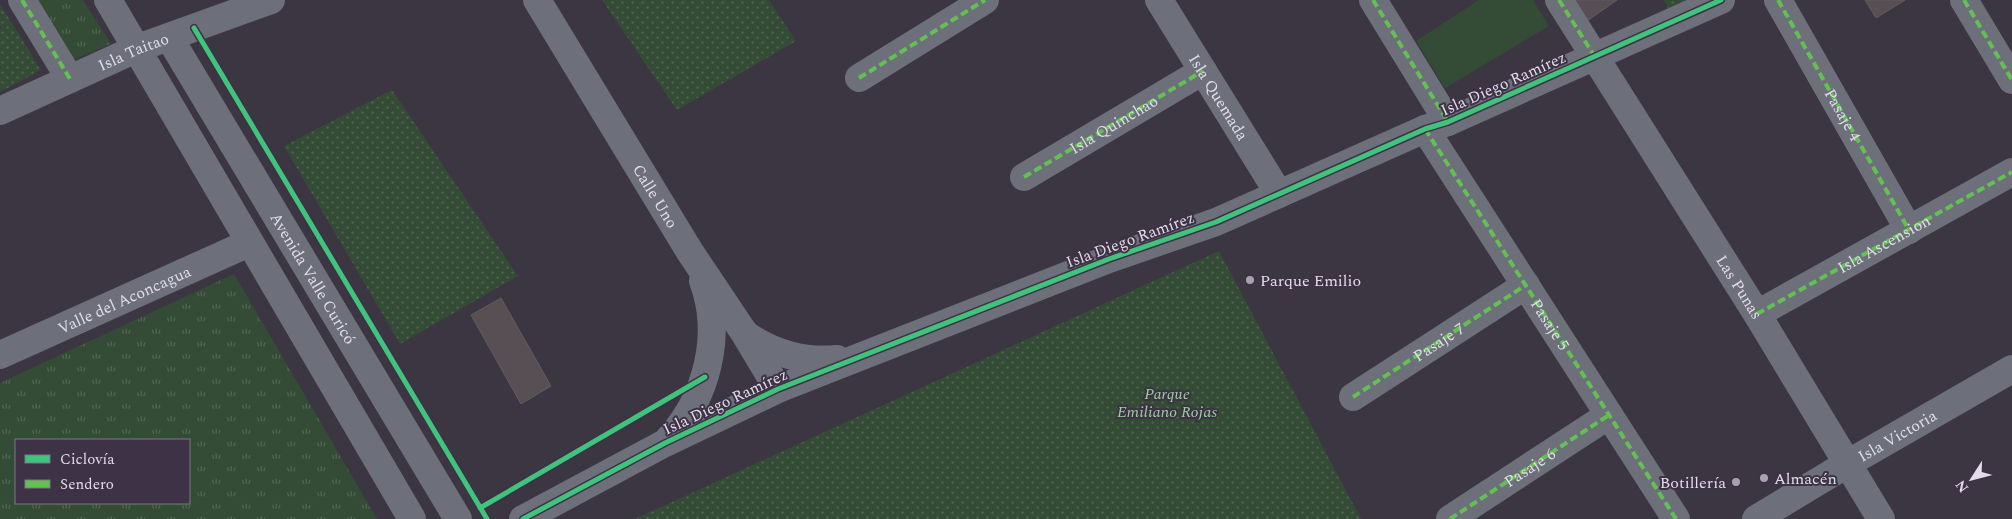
<svg xmlns="http://www.w3.org/2000/svg" width="2012" height="519" font-family="Spectral,serif">
<style>
.grass{fill:url(#grass-tufts);fill-rule:evenodd}
.park{fill:url(#park-dots)}
.pitch{fill:#344c35}
.building{fill:#574f53;stroke:#645b5f}
.lines{fill:none;stroke-linecap:round;stroke-linejoin:round}
.minor{stroke:#6d6f7b;stroke-width:28}
.quiet{stroke:#63c152;stroke-width:4;stroke-dasharray:8 4;stroke-linecap:butt}
.cycleway-casing{stroke:#3d3246;stroke-width:8}
.cycleway{stroke:#40c37c;stroke-width:5}
.poi-dot{fill:#a8a2af;stroke:#3d3246;stroke-width:2}
.labels{text-anchor:middle;stroke-width:4;stroke-linejoin:round;paint-order:stroke}
.street-label{font-size:16px;fill:#e2dce9;stroke:#3d3246}
.poi-label{font-size:16px;fill:#e2dce9;stroke:#3d3246;text-anchor:start}
.park-label{font-size:16px;font-style:italic;fill:#9ad299;stroke:#3d3246}
</style>
<defs>
<pattern id="grass-tufts" width="24" height="20" patternUnits="userSpaceOnUse" patternTransform="scale(1.25)"><rect width="24" height="20" fill="#344c35"/><path d="M3 7l-1-3M5 7V3M7 7l1-3M15 17l-1-3M17 17v-4M19 17l1-3" fill="none" stroke="#516552"/></pattern>
<pattern id="park-dots" width="8" height="8" patternUnits="userSpaceOnUse" patternTransform="scale(1.25)"><rect width="8" height="8" fill="#344c35"/><path d="M2 2h.1M6 6h.1" fill="none" stroke="#516552" stroke-width="1.8" stroke-linecap="round"/></pattern>
</defs>
<rect width="100%" height="100%" fill="#3c3642"/>
<path class="grass" d="M32 0H83L111 44 70 61Z
M234 274 377 519H0V383ZM189 440V503H16V440Z"/>
<path class="park" d="M602 0H769L796 41 677 110Z
M1664 0H1700L1671 14Z
M0 4 41 70 0 92Z
M392 90 518 276 400 344 284 146Z
M1219 251 1361 519H635Z"/>
<path class="pitch" d="M1479 0H1533L1549 26 1445 88 1416 41Z"/>
<path class="building" d="M1572 0H1617L1587 21Z
M1865 0H1905L1876 18Z
M501 298 551 386 521 404 471 315Z"/>
<g class="lines">
<g class="minor">
<path d="M22 0 70 79"/>
<path d="M108 0 412 519"/>
<path id="s1" d="M537 0 690 252 745 334 778 389"/>
<path id="s2" d="M1159 0 1279 194"/>
<path d="M1373 0 1448 122"/>
<path id="s3" d="M1559 0 1757 314 1881 519"/>
<path d="M1778 0 1909 230"/>
<path d="M1964 0 2012 80"/>
<path id="s4" d="M169 37 458 519"/>
<path d="M859 78 985 0"/>
<path id="s5" d="M0 111 138 48 271 0"/>
<path d="M1425 129 1676 519"/>
<path id="s6" d="M1024 177 1203 71"/>
<path d="M1757 314 2012 172"/>
<path d="M746 335C775 354 803 362 837 359"/>
<path id="s7" d="M0 355 249 243"/>
<path d="M1353 397 1526 285"/>
<path d="M669 439C707 397 723 335 703 281"/>
<path d="M523 519 665 443 778 389 1109 259 1216 222 1425 129 1448 122 1721 0"/>
<path id="s8" d="M1450 519 1609 415"/>
<path id="s9" d="M1756 519 1847 464 2012 369"/>
</g>
<g class="quiet">
<path d="M22 0 70 79"/>
<path d="M1373 0 1448 122"/>
<path d="M1559 0 1595 57"/>
<path id="s10" d="M1778 0 1909 230"/>
<path d="M1964 0 2012 80"/>
<path d="M859 78 985 0"/>
<path id="s11" d="M1425 129 1676 519"/>
<path d="M1024 177 1203 71"/>
<path id="s12" d="M1757 314 2012 172"/>
<path id="s13" d="M1353 397 1526 285"/>
<path d="M1450 519 1609 415"/>
</g>
<defs>
<path id="cycleway" d="M194 28 487 519
M480 508 705 377
M523 519 665 443 778 389 1109 259 1216 222 1425 129 1448 122 1721 0"/>
</defs>
<use href="#cycleway" class="cycleway-casing"/>
<use href="#cycleway" class="cycleway"/>
</g>
<g class="poi-dot">
<circle cx="1250" cy="280" r="5"/>
<circle cx="1764" cy="478" r="5"/>
<circle cx="1736" cy="482" r="5"/>
</g>
<g class="labels">
<g class="street-label">
<text dy="6" stroke="none"><textPath href="#s5" startOffset="146">Isla Taitao</textPath></text>
<text transform="translate(1503 83) rotate(-24)" y="6">Isla Diego Ramírez</text>
<text dy="6" stroke="none"><textPath href="#s2" startOffset="114">Isla Quemada</textPath></text>
<text dy="6" stroke="none"><textPath href="#s10" startOffset="132">Pasaje 4</textPath></text>
<text dy="6" stroke="none"><textPath href="#s6" startOffset="104">Isla Quinchao</textPath></text>
<text dy="6" stroke="none"><textPath href="#s1" startOffset="229">Calle Uno</textPath></text>
<text transform="translate(1130 239) rotate(-20)" y="6">Isla Diego Ramírez</text>
<text dy="6" stroke="none"><textPath href="#s12" startOffset="145">Isla Ascension</textPath></text>
<text dy="6" stroke="none"><textPath href="#s4" startOffset="281">Avenida Valle Curicó</textPath></text>
<text dy="6" stroke="none"><textPath href="#s3" startOffset="339">Las Punas</textPath></text>
<text dy="6" stroke="none"><textPath href="#s7" startOffset="136">Valle del Aconcagua</textPath></text>
<text dy="6" stroke="none"><textPath href="#s11" startOffset="232">Pasaje 5</textPath></text>
<text dy="6" stroke="none"><textPath href="#s13" startOffset="102">Pasaje 7</textPath></text>
<text transform="translate(725 401) rotate(-25)" y="6">Isla Diego Ramírez</text>
<text dy="6" stroke="none"><textPath href="#s9" startOffset="164">Isla Victoria</textPath></text>
<text dy="6" stroke="none"><textPath href="#s8" startOffset="95">Pasaje 6</textPath></text>
</g>
<g class="poi-label">
<text x="1260" y="286">Parque Emilio</text>
<text x="1774" y="484">Almacén</text>
<text x="1726" y="488" text-anchor="end">Botillería</text>
</g>
<g class="park-label">
<text x="1167" y="399">Parque<tspan x="1167" dy="18">Emiliano Rojas</tspan></text>
</g>
</g>
<rect x="15" y="439" width="175" height="65" fill="#3d3246" stroke="#7f7687"/>
<rect x="25" y="455" width="25" height="8" fill="#40c37c" stroke="#7f7687"/>
<text x="60" y="464" font-size="15" fill="#e2dce9">Ciclovía</text>
<rect x="25" y="480" width="25" height="8" fill="#63c152" stroke="#7f7687"/>
<text x="60" y="489" font-size="15" fill="#e2dce9">Sendero</text>
<g transform="translate(1972 479) rotate(234)" stroke="#3d3246" stroke-width="4" paint-order="stroke">
<path d="M0-4L9 19L0 12L-9 19Z" fill="#e2dce9"/>
<text y="-8" font-size="14" font-weight="bold" text-anchor="middle" fill="#e2dce9">N</text>
</g>
</svg>
